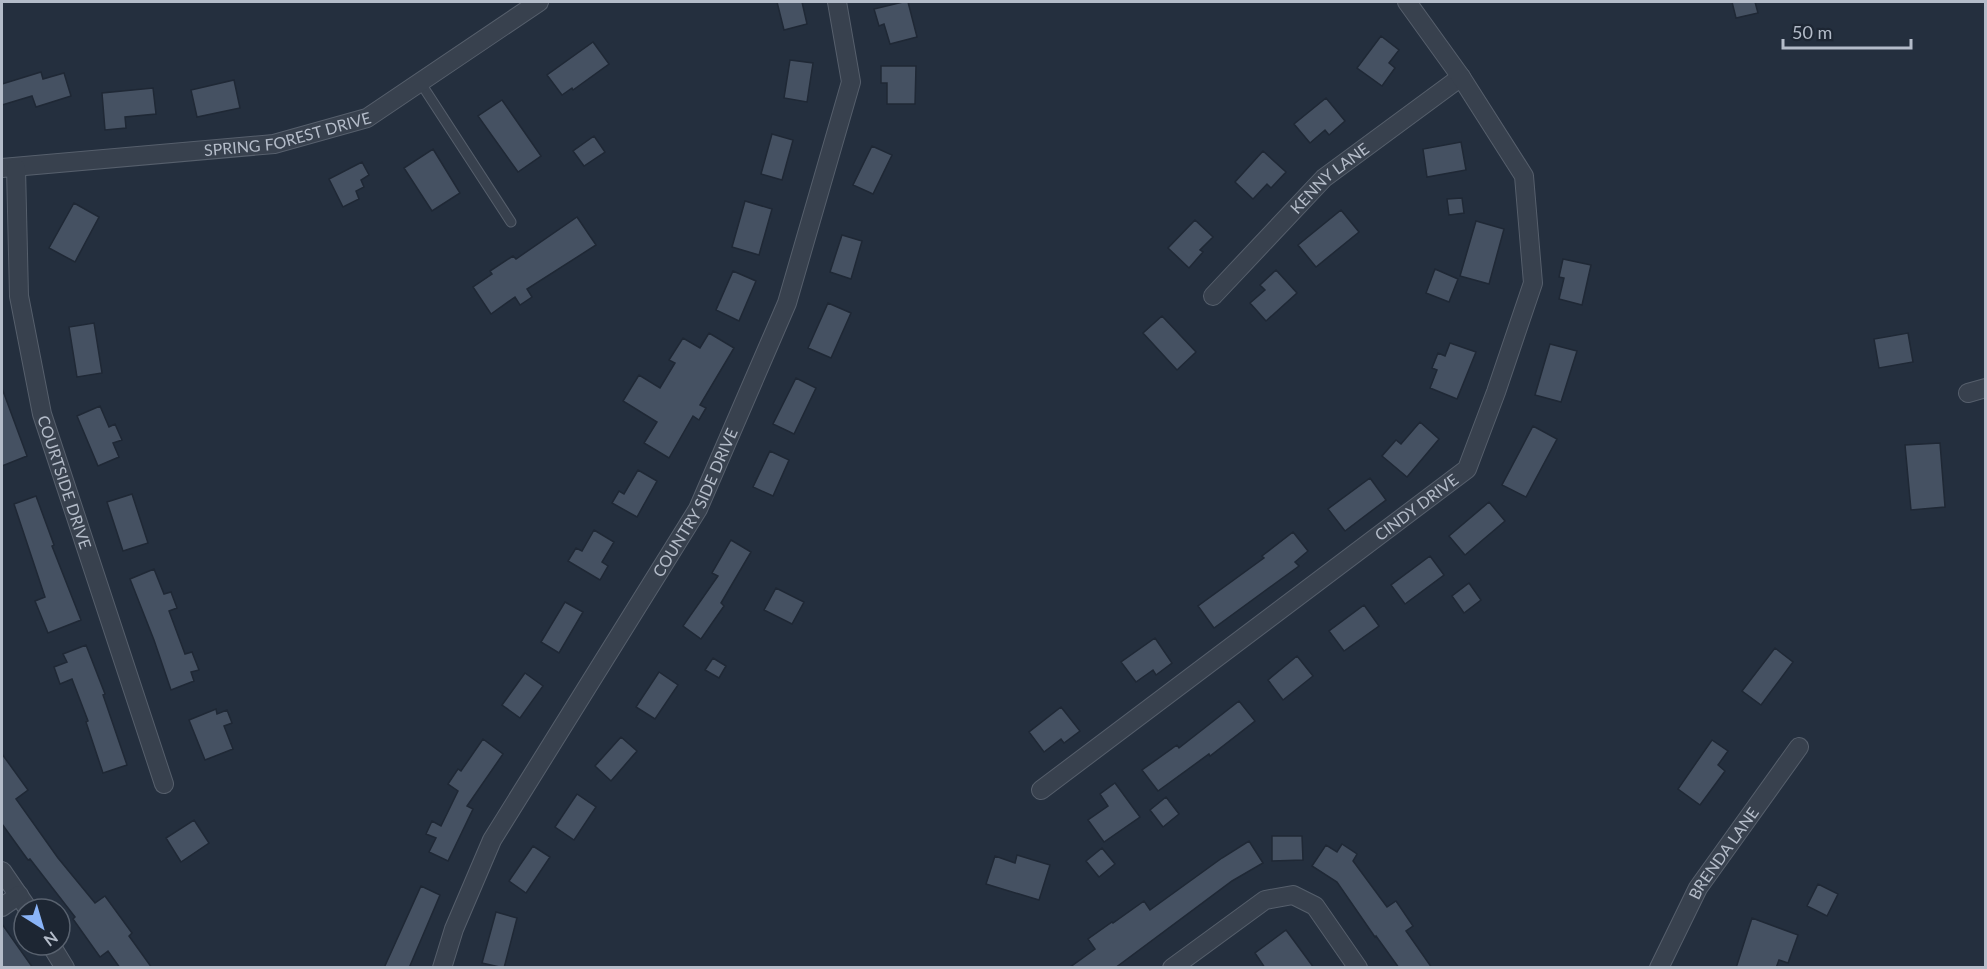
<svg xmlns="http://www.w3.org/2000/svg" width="1987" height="969" font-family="Lato,sans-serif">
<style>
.building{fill:#455162;stroke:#1f2835;stroke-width:1.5}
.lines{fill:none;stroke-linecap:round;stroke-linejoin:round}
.lane-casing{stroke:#565f6c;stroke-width:11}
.street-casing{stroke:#565f6c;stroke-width:20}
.lane{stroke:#38414e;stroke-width:9}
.street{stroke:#38414e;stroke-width:18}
.labels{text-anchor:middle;stroke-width:6;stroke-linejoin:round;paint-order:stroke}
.street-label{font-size:16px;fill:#b4bcc9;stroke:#1d2633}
</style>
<rect width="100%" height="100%" fill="#242f3e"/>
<path class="building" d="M777 2H802L807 24 784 30Z
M903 2H908L917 37 890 44 884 24 879 26 874 9Z
M1732 2H1755L1758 13 1736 18Z
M1381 36 1399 50 1389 63 1395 68 1382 86 1357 68Z
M593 42 609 64 573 90 572 88 562 95 547 75Z
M790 60 813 63 807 102 784 98Z
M881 66H916L915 104H887V83H881Z
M41 72 43 79 64 73 71 96 36 107 32 96 2 105V84Z
M234 80 240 108 197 117 191 90Z
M153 88 156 114 125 117 126 128 105 130 102 93Z
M1326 98 1345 121 1329 135 1325 130 1310 143 1294 124Z
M502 100 541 156 518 172 478 116Z
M772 134 793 140 782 180 761 174Z
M594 136 605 152 584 166 573 151Z
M1461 142 1466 170 1427 177 1423 149Z
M872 146 892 155 873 194 853 185Z
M433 149 460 193 432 211 404 168Z
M1263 151 1286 172 1271 188 1267 184 1253 199 1235 182Z
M362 162 369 175 361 180 364 187 356 191 359 199 343 207 329 179Z
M1462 198 1464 213 1449 215 1447 199Z
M745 201 772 209 759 255 732 247Z
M74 203 99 217 75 262 49 248Z
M1341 210 1359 232 1316 267 1298 245Z
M577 217 596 245 527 289 532 297 520 305 515 297 491 314 473 287 492 274 490 271 513 256 516 259Z
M1195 220 1213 237 1200 250 1203 252 1189 268 1168 248Z
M1476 221 1504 229 1489 284 1460 276Z
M842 235 862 241 851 279 830 272Z
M1563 259 1591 265 1582 305 1559 299 1564 278 1559 277Z
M1435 269 1458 279 1449 302 1426 293Z
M1276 270 1297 293 1266 321 1250 303 1265 290 1260 285Z
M733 271 756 281 739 321 716 310Z
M828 303 851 313 831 358 808 348Z
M1162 316 1196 352 1177 370 1143 333Z
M94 323 102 373 77 377 69 327Z
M709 333 734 348 700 405 706 408 699 420 693 416 669 458 644 443 657 422 623 401 639 375 660 388 675 363 669 360 683 338 700 348Z
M1908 333 1913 362 1879 368 1874 339Z
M1450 343 1476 352 1457 399 1430 388 1437 370 1432 368 1438 353 1445 356Z
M1550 344 1577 351 1561 402 1535 395Z
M796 378 816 388 794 434 773 424Z
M3 391 27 456 2 466V392Z
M100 406 109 427 115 424 122 440 113 443 119 457 98 466 77 416Z
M1420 422 1439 439 1407 477 1382 456 1396 440 1401 444Z
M1533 426 1557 439 1526 497 1502 485Z
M1940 443 1945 507 1911 510 1905 445Z
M770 451 789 460 773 496 753 487Z
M638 470 657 481 637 517 612 503 619 491 624 494Z
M1370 478 1386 500 1345 531 1328 509Z
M132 494 148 543 123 551 107 502Z
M36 496 54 545 52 546 81 620 48 633 35 601 45 597 14 504Z
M1489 502 1505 521 1465 555 1449 536Z
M594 530 614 542 602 562 608 566 600 580 568 561 576 548 582 551Z
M1293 532 1308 551 1295 562 1299 566 1214 628 1198 606 1264 558 1262 556Z
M731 540 751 552 721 603 724 606 701 639 683 626 718 576 712 573Z
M1430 556 1444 575 1405 604 1391 585Z
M154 569 164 594 171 592 177 608 169 611 185 654 192 652 199 670 191 672 194 681 171 690 154 640 130 579Z
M1469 583 1481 600 1464 613 1452 596Z
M776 588 804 602 792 624 764 610Z
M565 602 583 612 559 653 541 642Z
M1364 605 1379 626 1344 651 1329 631Z
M1155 638 1172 663 1156 675 1153 670 1136 682 1121 662Z
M86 645 105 694 103 695 127 765 103 773 86 722 88 721 72 679 60 684 54 667 67 662 63 654Z
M1775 648 1793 662 1761 705 1742 691Z
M1297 656 1313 676 1283 700 1268 680Z
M713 658 726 666 719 678 705 670Z
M659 672 678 685 655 719 636 707Z
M525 673 543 686 520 718 502 705Z
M1239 701 1255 721 1210 756 1209 754 1158 791 1142 770 1177 745 1179 748Z
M1061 707 1080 731 1064 743 1061 739 1044 752 1029 732Z
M216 709 217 714 227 710 232 723 224 726 233 749 205 760 189 720Z
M621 737 637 751 611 781 595 766Z
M483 739 503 754 467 806 473 809 448 861 429 852 436 838 426 834 432 821 441 826 458 791 448 784 458 769 461 771Z
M1712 740 1728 751 1718 765 1725 771 1700 805 1678 789Z
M2 754 28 790 16 799 58 858 95 903 105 896 132 933 129 936 152 968H120L108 951 100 957 73 919 75 917 30 859 28 860 2 824Z
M1115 783 1140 817 1104 842 1088 820 1108 806 1100 794Z
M577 794 596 807 574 840 555 827Z
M1166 797 1179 814 1163 827 1150 810Z
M194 820 209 843 181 862 166 838Z
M1272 836H1302L1303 860 1272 861Z
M1249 841 1263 863 1232 881 1115 968H1069L1095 949 1088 939 1112 922 1113 923 1144 901 1150 910 1222 858Z
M1342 844 1357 854 1353 861 1387 907 1396 901 1413 926 1406 931 1432 968H1399L1376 936 1375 937 1337 882 1312 866 1326 845 1337 852Z
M533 846 550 857 526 893 509 881Z
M1102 848 1115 864 1099 877 1086 861Z
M1017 855 1050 865 1039 900 986 884 995 856 1015 863Z
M1818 884 1838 894 1827 916 1807 906Z
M421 886 440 895 409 968H384Z
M496 912 517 918 504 968 482 963Z
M1752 918 1798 935 1788 963 1779 960 1776 968H1736Z
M2 924 33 968H2Z
M1286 930 1314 968H1265L1255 953Z"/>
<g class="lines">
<defs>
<path id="lane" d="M420 82 511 222"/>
<g id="street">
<path id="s1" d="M2 168 274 144 367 118 539 2"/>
<path id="s2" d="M16 168 19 296 42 414 164 784"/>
<path id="s3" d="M1213 296 1324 178 1461 77"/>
<path d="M1968 393 1986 388"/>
<path id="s4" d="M1041 790 1467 469 1496 392 1533 283 1524 176 1461 77 1407 2"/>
<path d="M2 871 28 909"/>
<path d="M2 907 19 895"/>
<path d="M51 945 65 968"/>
<path id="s5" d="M442 968 454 929 492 840 698 509 787 303 851 82 837 2"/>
<path d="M1172 968 1265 900 1293 895 1315 906 1358 968"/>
<path id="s6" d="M1659 968 1698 888 1799 747"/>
</g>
</defs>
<use href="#lane" class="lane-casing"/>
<use href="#street" class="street-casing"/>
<use href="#lane" class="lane"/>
<use href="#street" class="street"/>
</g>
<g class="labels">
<g class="street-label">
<text dy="6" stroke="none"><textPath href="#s1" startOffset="288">SPRING FOREST DRIVE</textPath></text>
<text dy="6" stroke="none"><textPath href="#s3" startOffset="166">KENNY LANE</textPath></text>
<text dy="6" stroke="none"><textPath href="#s2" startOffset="320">COURTSIDE DRIVE</textPath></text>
<text dy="6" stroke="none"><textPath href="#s5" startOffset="532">COUNTRY SIDE DRIVE</textPath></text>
<text dy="6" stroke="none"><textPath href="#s4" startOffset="470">CINDY DRIVE</textPath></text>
<text dy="6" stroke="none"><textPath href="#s6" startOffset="132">BRENDA LANE</textPath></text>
</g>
</g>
<rect width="1987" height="969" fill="none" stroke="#b4bcc9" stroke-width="6"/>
<g transform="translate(42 927) rotate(143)"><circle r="28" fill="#1d2633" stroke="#59626f" stroke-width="1.5"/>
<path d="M0-4.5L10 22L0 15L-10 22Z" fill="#8ab4f8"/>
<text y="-9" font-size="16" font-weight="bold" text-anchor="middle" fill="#b4bcc9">N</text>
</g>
<path d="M1783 39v9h128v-9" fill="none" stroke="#b4bcc9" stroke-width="3"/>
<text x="1792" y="39" font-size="18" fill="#b4bcc9" stroke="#1d2633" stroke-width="4.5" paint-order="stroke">50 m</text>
</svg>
